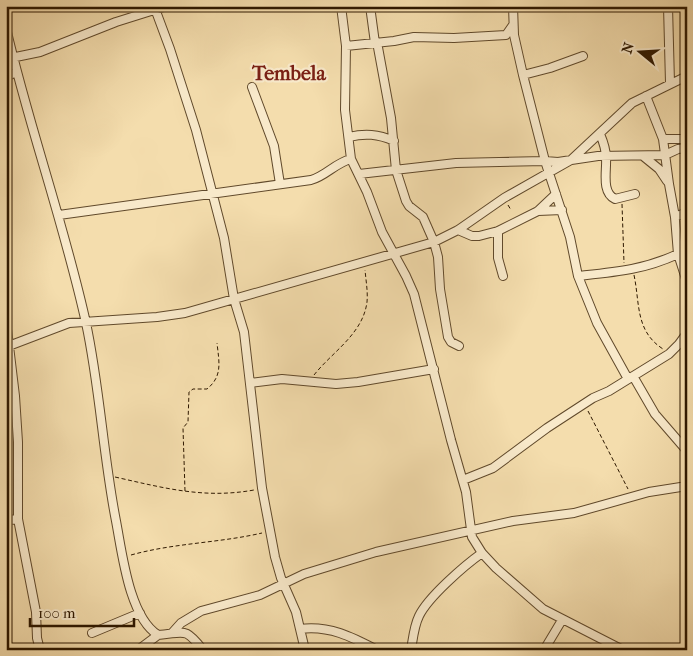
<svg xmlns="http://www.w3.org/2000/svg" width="693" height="656" font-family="'IM FELL French Canon',serif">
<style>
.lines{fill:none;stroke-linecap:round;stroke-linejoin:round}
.street-casing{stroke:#60492b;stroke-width:10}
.path{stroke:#2e1800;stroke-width:1;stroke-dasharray:4 2.5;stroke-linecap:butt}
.street{stroke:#f8e9ca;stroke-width:8}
.labels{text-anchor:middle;stroke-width:4.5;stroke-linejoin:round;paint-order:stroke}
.quarter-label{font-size:20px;font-weight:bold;fill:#7a1f14;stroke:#f8e9ca}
</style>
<rect width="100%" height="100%" fill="#f4ddad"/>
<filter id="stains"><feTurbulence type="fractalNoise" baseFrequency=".004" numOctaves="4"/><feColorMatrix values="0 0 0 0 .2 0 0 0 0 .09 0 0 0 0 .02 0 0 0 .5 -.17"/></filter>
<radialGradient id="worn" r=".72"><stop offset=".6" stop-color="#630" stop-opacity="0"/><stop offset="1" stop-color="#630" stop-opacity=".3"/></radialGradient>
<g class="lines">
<defs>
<path id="street" d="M154 6 170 49 196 130 224 238 234 299 244 332 262 488 275 557 281 578 296 612 305 650
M341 6 346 46 345 110 351 159 367 192 382 232 406 276 414 294 451 440 466 492 472 537 482 553 496 568 543 609 623 650
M370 6 375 43
M513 6 514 35 523 75 545 161 570 237 578 276 597 323 628 379
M668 6 670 83
M6 28C29 127 64 223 86 323 100 388 103 455 116 521 122 552 129 617 158 635 185 633 184 626 203 650
M377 42 391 118 396 170 406 201 409 206 423 217 434 242 438 257 440 289 448 337 451 342 459 346
M346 46 394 41 414 37 454 38 506 35 513 25
M6 59 40 52 116 22 167 6
M523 75 550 68 583 56
M6 77 16 72
M252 87 274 146 280 184
M646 96 663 139 669 184 675 217 678 254 687 282
M600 134C603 141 606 150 606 158 607 171 601 192 615 199L635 194
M349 137C365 133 378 134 394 141
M663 139H687
M643 156 659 169 667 181
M359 174 456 163 545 161 558 162 598 156 665 155 678 149 687 148
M538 211 562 210
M59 215 311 180C326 176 335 163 351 159
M675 217 687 212
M458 230 472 236H479L498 231 538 211 556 194
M498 231V258L503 276
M578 276C616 272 643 270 678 254
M6 321 15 396 18 442V519L36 612 37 638 40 650
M6 347 69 323 157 317 185 313 434 242 458 230 504 198 571 160 632 103 687 76
M633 376 655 414 687 451
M250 383 282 379 336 384 358 382 434 369
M463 480 493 468 547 428 593 398 609 391 669 354 679 344 687 333
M6 520 18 519
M300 629C329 625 352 637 377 650
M92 633 140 613
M172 633 181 623 201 611 260 595 304 574 376 552 513 521 574 513 649 492 687 486
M138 650 158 635
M411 650C413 638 414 626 419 616 428 597 465 565 482 553
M544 650 562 620"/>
</defs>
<use href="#street" class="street-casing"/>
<path class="path" d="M622 204 624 263
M508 205 511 210
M634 275C640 303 635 331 663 349
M314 375C332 352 363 334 367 302 368 292 366 281 365 270
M588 411 628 489
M115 477C164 488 204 499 254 490
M185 491 183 428 188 422 189 392 193 389H207C223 376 219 362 217 343
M131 555C174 543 219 543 262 533"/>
<use href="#street" class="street"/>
</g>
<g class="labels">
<g class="quarter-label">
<text x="289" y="80">Tembela</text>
</g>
</g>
<rect width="693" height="656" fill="none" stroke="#f4ddad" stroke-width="25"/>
<rect x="8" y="8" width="678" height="641" fill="none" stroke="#2e1800" stroke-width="2.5"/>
<rect x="12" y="12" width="668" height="631" fill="none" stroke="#2e1800"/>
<g transform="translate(640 52) rotate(288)" stroke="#f8e9ca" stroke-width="4" paint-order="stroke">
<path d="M0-4L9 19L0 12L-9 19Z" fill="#2e1800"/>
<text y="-8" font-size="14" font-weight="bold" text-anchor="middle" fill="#2e1800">N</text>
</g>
<path d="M30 618v8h104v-8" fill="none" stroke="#2e1800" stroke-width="2.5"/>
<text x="38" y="618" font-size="15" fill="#2e1800" stroke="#f8e9ca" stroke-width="4" paint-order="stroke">100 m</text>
<rect width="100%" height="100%" filter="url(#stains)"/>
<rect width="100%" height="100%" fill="url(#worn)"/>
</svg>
